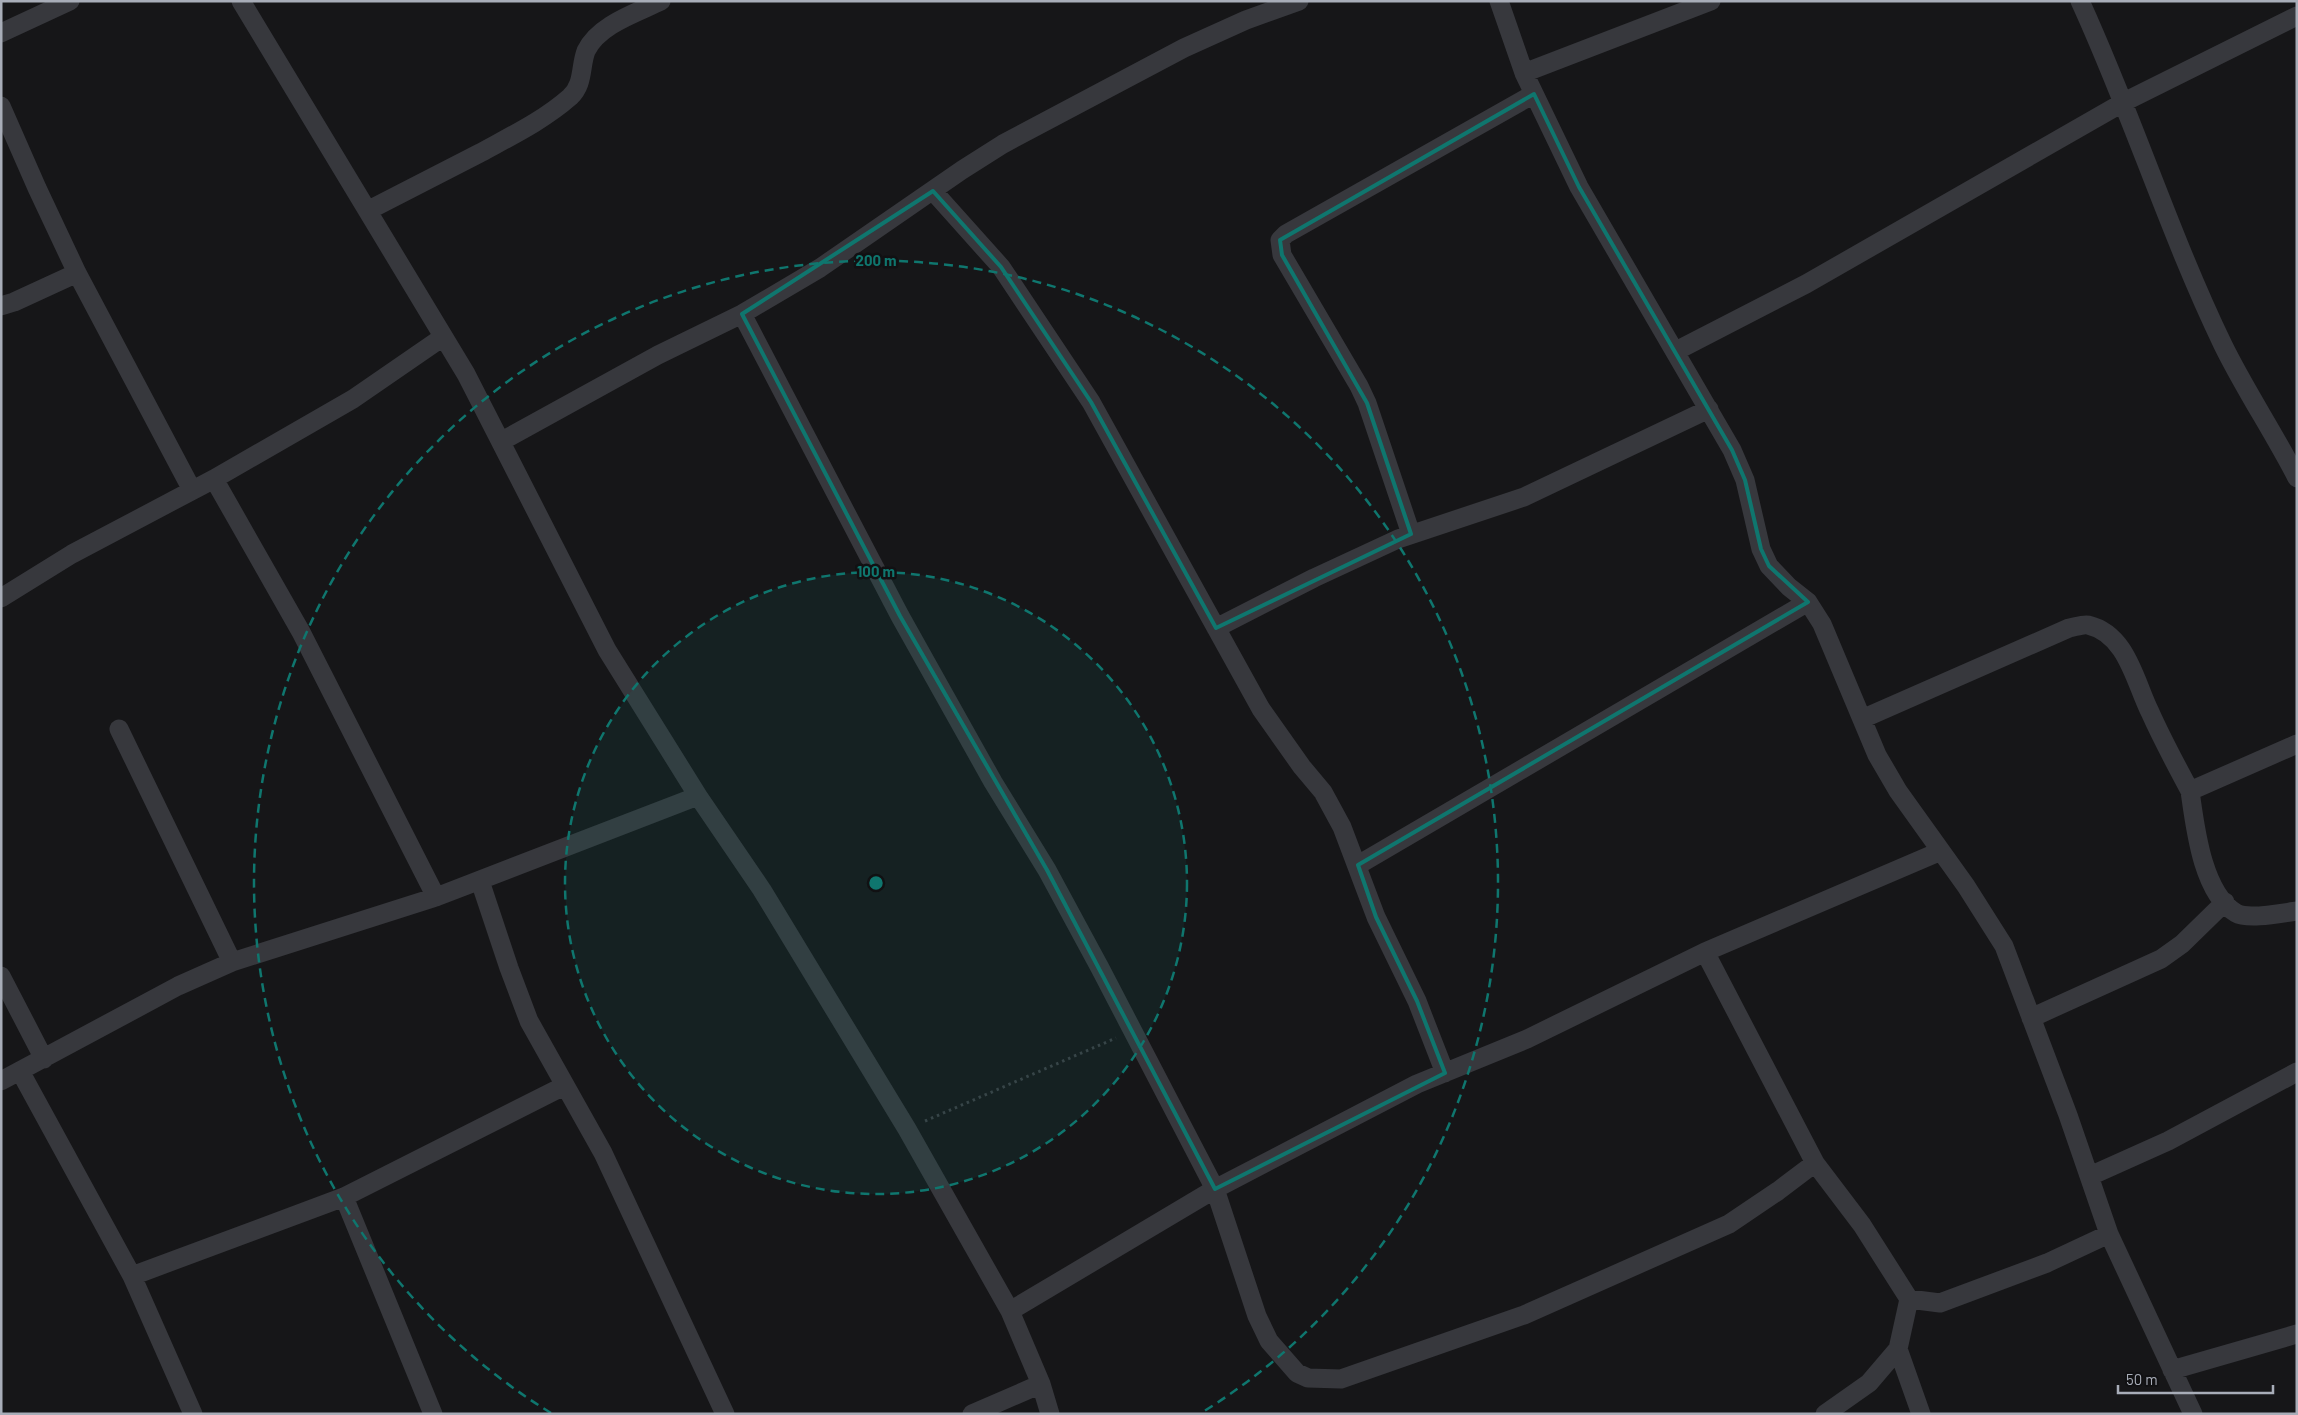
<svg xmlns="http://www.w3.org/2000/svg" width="2298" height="1415" font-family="Barlow,sans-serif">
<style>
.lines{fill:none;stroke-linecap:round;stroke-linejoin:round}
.path{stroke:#3d3f44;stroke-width:3;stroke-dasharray:2.5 4;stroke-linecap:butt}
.street{stroke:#37383d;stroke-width:19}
.marked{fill:none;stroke:#0f766e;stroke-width:4;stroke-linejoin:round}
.ring{fill:none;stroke:#0f766e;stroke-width:2.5;stroke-dasharray:9 6}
.centre{fill:#0f766e;stroke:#111113;stroke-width:2.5}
.ring-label{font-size:15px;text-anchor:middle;font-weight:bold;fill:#0f766e;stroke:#111113;stroke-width:5;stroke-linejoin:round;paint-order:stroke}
</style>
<rect width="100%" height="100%" fill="#161618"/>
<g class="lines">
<path class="path" d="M925 1121 1116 1038"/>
<path class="street" d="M241 1 466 374 607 650 698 796 762 890 907 1129 1010 1311 1041 1384 1050 1414
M2080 1C2132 114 2169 233 2223 345 2245 390 2274 433 2297 478
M1 33 70 1
M1524 73 1711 1
M1 106 37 188 77 273 192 490
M933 191 1001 267 1091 402 1261 709 1302 767 1323 792 1342 827 1376 917 1417 1001 1445 1073
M369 210C406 191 443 172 480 153 511 136 544 120 570 97 584 84 580 67 586 51 598 25 636 13 661 1
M1 306 14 302 77 273
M742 314 900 616 993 782 1047 870 1100 968 1215 1189 1257 1316 1269 1341 1297 1373 1308 1378 1341 1379 1524 1315 1729 1224 1778 1191 1815 1163 1862 1225 1909 1299 1940 1303 2047 1263 2109 1234 2068 1115 2004 946 1966 886 1898 791 1877 755 1822 624 1808 602 1789 587 1769 566 1761 549 1745 480 1732 450 1579 187 1524 73 1499 1
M1676 351 1806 284 2124 102 2297 16
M502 441 658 355 742 314 820 268 962 170 1003 144 1184 48 1246 20 1299 1
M214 479 301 632 436 897
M1411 534 1367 403 1359 386 1282 255 1280 240 1286 234 1534 94
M1 598 72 554 214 479 353 399 443 337
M1216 628 1314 578 1398 539 1524 497 1709 409
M1862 719 2069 628C2075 627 2083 624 2088 625 2127 634 2135 682 2150 712 2162 739 2176 765 2190 791L2297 744
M119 729 232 962
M2190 791C2195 826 2202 893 2236 913 2248 920 2282 913 2297 911
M1358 865 1808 602
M480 881 509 968 529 1021 603 1153 725 1414
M1705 952 1815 1163
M1 976 44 1059
M2031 1018 2161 959 2182 944 2225 902
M20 1071 132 1276 193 1414
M1 1081 178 986 232 962 436 897 698 796
M2090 1176 2168 1141 2297 1072
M344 1197 433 1414
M2109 1234 2193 1414
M132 1276 344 1197 564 1086
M1010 1311 1215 1189 1417 1084 1527 1039 1705 952 1941 851
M1898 1349 1921 1414
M2172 1370 2297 1334
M972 1414 1041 1384
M1825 1414 1869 1383 1898 1349 1909 1299"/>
</g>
<path class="marked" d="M1534 94 1579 187 1732 450 1745 480 1761 549 1769 566 1808 602 1358 865 1376 917 1417 1001 1445 1073 1215 1189 1047 870 900 616 742 314 933 191 1001 267 1091 402 1216 628 1411 534 1367 403 1282 255 1280 240Z"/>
<circle cx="876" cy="883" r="311" fill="#0f766e" fill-opacity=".12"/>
<g class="ring">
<circle cx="876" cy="883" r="311"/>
<path d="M551 1413A622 622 0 1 1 1201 1413"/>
</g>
<circle cx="876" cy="883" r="8" class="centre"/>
<g class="ring-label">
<text x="876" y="266">200 m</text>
<text x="876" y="577">100 m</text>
</g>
<rect width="2298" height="1415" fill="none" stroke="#a8adb8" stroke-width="5"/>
<path d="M2118 1385v8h155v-8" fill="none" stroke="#a8adb8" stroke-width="2.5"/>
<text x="2126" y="1385" font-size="15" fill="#a8adb8" stroke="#111113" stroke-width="4" paint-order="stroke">50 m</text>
</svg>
